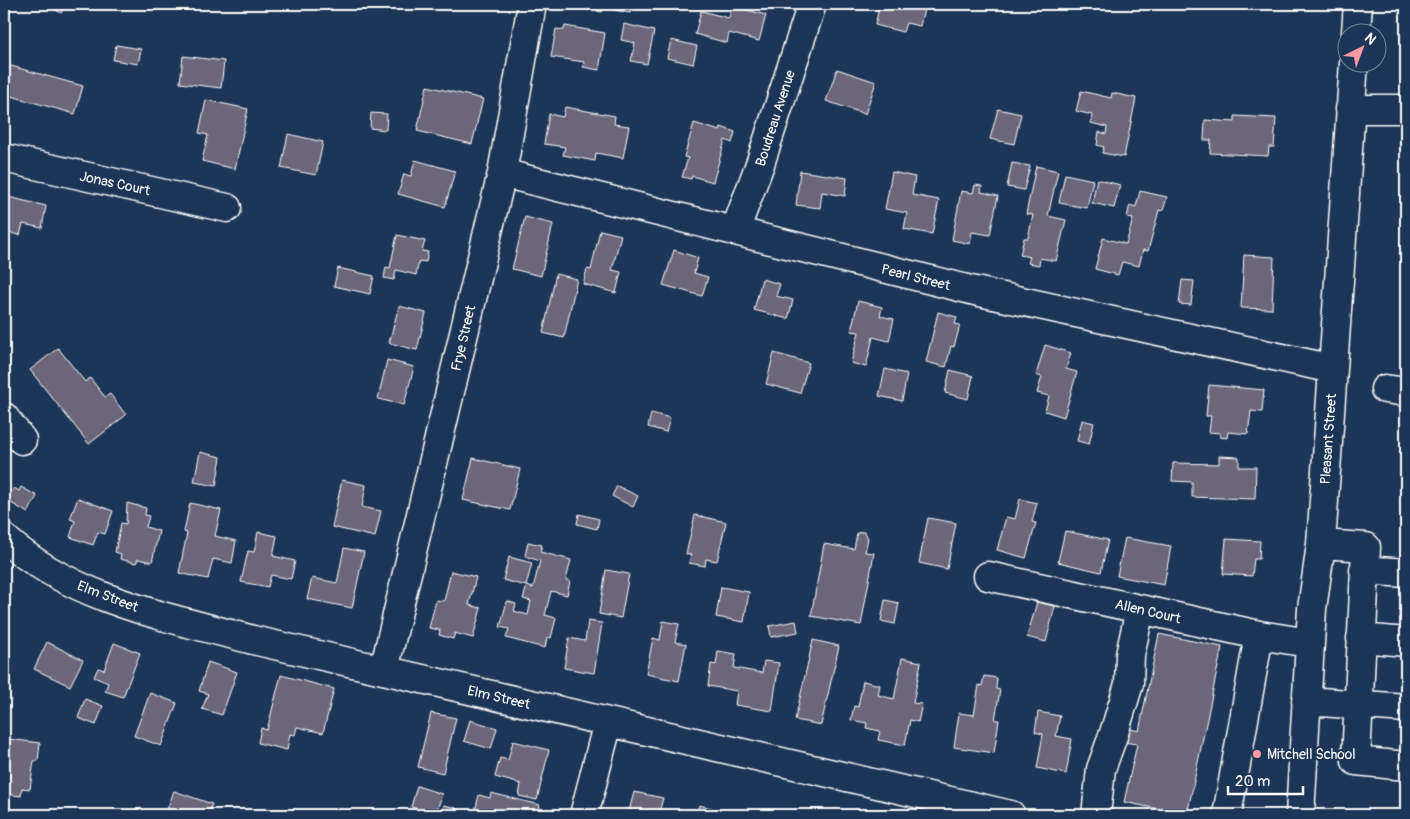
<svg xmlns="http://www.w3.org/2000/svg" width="1410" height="819" font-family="Pangolin,sans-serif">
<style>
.building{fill:#6c667a;stroke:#fff}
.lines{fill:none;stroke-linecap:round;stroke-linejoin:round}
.minor-casing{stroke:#fff;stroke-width:31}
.minor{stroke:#1d3557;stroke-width:28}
.poi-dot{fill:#ff9aa2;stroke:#1d3557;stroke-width:2}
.labels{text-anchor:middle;stroke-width:4;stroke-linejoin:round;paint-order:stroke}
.street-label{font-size:14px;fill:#fff;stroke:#1d3557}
.poi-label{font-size:14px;fill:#fff;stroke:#1d3557;text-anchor:start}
</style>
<rect width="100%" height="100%" fill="#1d3557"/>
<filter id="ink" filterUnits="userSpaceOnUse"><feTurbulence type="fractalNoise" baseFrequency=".02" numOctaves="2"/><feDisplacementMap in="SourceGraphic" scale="10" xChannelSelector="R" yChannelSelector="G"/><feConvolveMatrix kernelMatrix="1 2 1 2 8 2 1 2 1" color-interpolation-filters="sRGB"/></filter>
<g filter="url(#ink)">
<path class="building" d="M46 4H73L71 7 66 4 61 13Z
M598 4H632L630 13 604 8 602 12 597 11Z
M865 4H922L925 5 920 26 906 23 903 32 875 25 879 8Z
M732 6 766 15 759 41 729 33 727 43 695 34 701 11 729 18Z
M624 24 654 31 647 64 631 61 635 43 621 40Z
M565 26 605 33 599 70 583 67 584 62 551 57 556 29 564 30Z
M671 40 697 46 693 64 667 58Z
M116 45 141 49 138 64 113 60Z
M183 56 224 61 221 88 180 83Z
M4 64 83 86 75 114 4 94Z
M837 69 876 82 865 114 826 101Z
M427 86 483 99 472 144 417 131Z
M1081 91 1111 98 1112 93 1136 98 1124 157 1102 153 1104 147 1097 145 1099 132 1106 134 1107 127 1091 123 1092 115 1076 111Z
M206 100 248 109 235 169 202 161 208 135 199 133Z
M565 107 615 116 614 124 629 126 623 158 596 153 595 161 563 155 565 147 544 144 549 114 563 117Z
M998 109 1021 114 1014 144 990 139Z
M371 113 387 114 386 130 370 128Z
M1235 116 1276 118 1274 147H1269L1268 156 1210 153 1211 140H1204L1205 120 1235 122Z
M694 123 720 131 721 127 735 132 732 143 725 140 713 182 692 176 691 179 682 177 688 158 684 157Z
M288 134 323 142 316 175 281 168Z
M415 160 455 171 445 207 398 194 404 174 411 176Z
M1012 163 1030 166 1024 190 1007 187Z
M1036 166 1058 171 1048 216 1066 220 1056 261 1040 258 1039 265 1028 263 1030 257 1020 255 1024 238H1028L1033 215 1026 214Z
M800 171 847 178 845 196 822 192 820 208 796 205Z
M892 172 915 177 912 195 939 200 932 234 904 229 907 213 885 209Z
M1065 174 1093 180 1087 208 1059 203Z
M1097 179 1120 185 1114 208 1092 203Z
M975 185 982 186 981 192 998 196 990 235 972 232 970 244 952 240 961 191 973 193Z
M1140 191 1167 197 1163 211 1159 210 1148 251 1143 250 1139 266 1122 262 1118 275 1095 269 1103 238 1126 244 1133 219 1127 217 1130 205 1136 207Z
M4 196 46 206 42 228 23 224 20 235 4 232Z
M525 217 553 224 541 276 512 269Z
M600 230 621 235 612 270 621 272 616 293 583 284 587 269 591 270Z
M397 235 425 241 422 251 428 252 426 262 419 261 416 275 396 270 394 280 384 278 386 267 390 268Z
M674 250 698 258 694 273 708 277 702 296 663 285Z
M1244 255 1274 257 1272 309 1241 308Z
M338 268 374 276 370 294 334 286Z
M556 274 577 279 564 338 543 333Z
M762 279 780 284 776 296 793 300 788 319 754 310Z
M1182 280 1194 281 1191 305 1179 304Z
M858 301 882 307 880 316 894 319 889 341 873 337 866 367 851 363 859 332 851 331Z
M399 306 426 313 417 350 389 343Z
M938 312 957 317 955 324 960 325 954 347 951 346 946 367 926 362Z
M1045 345 1071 353 1066 369 1077 372 1064 417 1045 411 1049 396 1037 393 1042 377 1036 375Z
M58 348 85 382 90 378 105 397 110 394 126 415 89 444 30 370Z
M774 353 809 363 800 393 766 384Z
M387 360 414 367 404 405 378 399Z
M885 369 907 374 902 401 879 396Z
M950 370 973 376 968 399 945 393Z
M1209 385 1264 390 1262 412 1251 411 1248 434 1228 432 1227 438 1220 437V433L1209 432 1211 416H1206Z
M651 413 670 418 666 432 648 427Z
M1082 420 1094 423 1089 444 1077 441Z
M200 452 221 457 216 486 194 482Z
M1219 456 1239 457V467H1256L1255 499 1192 497V482L1172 481 1173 463 1219 464Z
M473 458 520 469 510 510 463 500Z
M342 480 366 485 362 507 381 511 375 537 332 527Z
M617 486 638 496 633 507 612 496Z
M21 487 37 496 28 513 6 500 14 488 19 491Z
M78 498 113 511 105 534 98 532 93 545 70 537 75 521 70 519Z
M1020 499 1037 503 1032 522 1036 523 1026 558 997 550 1006 517 1015 519Z
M127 503 146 508 145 515 149 516 146 527 159 531 152 562 138 559 136 563 120 559 121 554 115 552 121 523 126 524Z
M190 503 221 510 215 536 236 541 232 563 213 559 208 579 179 573 187 533 184 532Z
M579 514 599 519 597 529 577 524Z
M695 515 726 522 717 561 706 559 705 566 689 563 691 555 686 554Z
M928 518 956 523 947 569 919 563Z
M1065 531 1108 540 1101 572 1058 562Z
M258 532 277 536 273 556 295 561 291 579 271 575 268 587 241 582 248 551 254 552Z
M861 532H864L868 538 865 552 874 553 861 625 811 616 824 544 854 549 857 533Z
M1125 538 1171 546 1164 585 1117 576Z
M1226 539 1260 541 1259 559H1254L1252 576 1223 574Z
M528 542 542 545 540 552 571 560 566 580 570 581 567 595 551 591 545 615 556 618 551 638 547 637 545 648 506 638 509 629 500 627 507 601 516 604 514 611 528 615 531 601 523 599 527 586 533 588 540 561 525 556Z
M344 548 364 552 352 608 307 599 312 578 337 583Z
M509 557 532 563 526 586 503 580Z
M606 570 629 574 621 618 599 614Z
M451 571 476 577 469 605 481 608 473 638 455 633 453 639 439 635 440 630 429 628 436 600 444 601Z
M721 587 749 592 744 622 716 617Z
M885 600 899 603 895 624 881 621Z
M1037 602 1055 606 1046 642 1027 637Z
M588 621 602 623 594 673 564 668 569 638 585 641Z
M663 621 679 624 675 642 686 644 679 681 646 674 653 638 660 640Z
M796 621 798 632 771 637 769 626Z
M1159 634 1222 647 1187 815 1124 802 1137 744 1123 742 1126 728 1139 731Z
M813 640 839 646 821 725 795 720Z
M47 642 83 660 70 686 34 669Z
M114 643 140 653 123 697 105 691 108 683 94 677 98 668 104 670Z
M718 651 736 654 734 668 762 673 764 661 779 663 772 711 735 705 737 691 708 686 711 664 716 665Z
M902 658 921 662 913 703 922 704 918 722 910 720 905 745 878 740 880 731 866 728 867 723 851 720 854 706 858 707 863 681 880 685 878 695 894 699Z
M208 662 237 672 222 715 202 709 208 694 199 691Z
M281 675 334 689 323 733 297 727 295 735 290 734 287 750 258 743 261 728 267 730Z
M984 676 997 678 996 689 1000 690 995 720H999L994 753 954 747 959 713 974 715 979 685 982 686Z
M150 693 177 703 161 746 134 736Z
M85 699 103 706 96 725 78 718Z
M1038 712 1060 716 1056 736 1072 739 1066 774 1037 768 1043 734 1035 732Z
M431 713 456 718 443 773 418 767Z
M470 720 497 728 491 749 464 741Z
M8 739 40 743 38 761H34L30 789 22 788 21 796 4 794V746L7 747Z
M513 741 549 750 537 800 519 796 521 784 495 777 500 758 508 760Z
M417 786 442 794 436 814 411 807Z
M174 791 212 804 208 815H165Z
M634 792 663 798 659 813 666 815H628Z
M491 793 540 805 537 815H474L479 795 490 798Z
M444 805 456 808 454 815H457H442Z
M699 805 736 814 735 815H696Z"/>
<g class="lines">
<defs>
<path id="minor" d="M1356 32 1358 4
M1350 109H1406
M4 158 227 208
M502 173 975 291 1333 369
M735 231 760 164 812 4
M1385 389 1406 392
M4 417 22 440
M4 538C72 599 167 617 253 640L1011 815
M1321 544 1366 547 1356 761 1406 766
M1364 570 1406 573
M988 576 1259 635 1309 643
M1361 638 1406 642
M384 670 502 173 532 4
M1306 701 1406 708
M584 815 608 722
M1096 815 1101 769 1114 733 1129 684 1130 655 1140 609
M1227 815 1259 635
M1300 815 1312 609 1321 544 1354 62"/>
</defs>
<use href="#minor" class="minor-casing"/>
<use href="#minor" class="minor"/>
</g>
</g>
<circle class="poi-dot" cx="1257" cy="754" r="5"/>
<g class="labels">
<g class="street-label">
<text transform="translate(775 118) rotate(-72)" y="5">Boudreau Avenue</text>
<text transform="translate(115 183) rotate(12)" y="5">Jonas Court</text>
<text transform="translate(916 277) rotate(14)" y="5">Pearl Street</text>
<text transform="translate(463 338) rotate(-77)" y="5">Frye Street</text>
<text transform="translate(1328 439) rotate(-86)" y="5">Pleasant Street</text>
<text transform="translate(108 596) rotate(21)" y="5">Elm Street</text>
<text transform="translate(1148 611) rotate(13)" y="5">Allen Court</text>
<text transform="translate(499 697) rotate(13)" y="5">Elm Street</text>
</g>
<g class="poi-label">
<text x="1267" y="759">Mitchell School</text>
</g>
</g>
<rect width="1410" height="819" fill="none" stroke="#1d3557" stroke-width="20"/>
<rect x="10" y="10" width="1390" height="799" fill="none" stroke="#fff" stroke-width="2" filter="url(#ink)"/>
<g transform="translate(1362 48) rotate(42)"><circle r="24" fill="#1d3557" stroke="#77869a"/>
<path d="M0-4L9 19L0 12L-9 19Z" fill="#ff9aa2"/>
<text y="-8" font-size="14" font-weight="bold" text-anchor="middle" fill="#ffffff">N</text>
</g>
<path d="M1228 786v8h75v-8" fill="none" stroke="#ffffff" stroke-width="2.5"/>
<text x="1235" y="786" font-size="15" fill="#ffffff" stroke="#1d3557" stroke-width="4" paint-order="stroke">20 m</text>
</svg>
